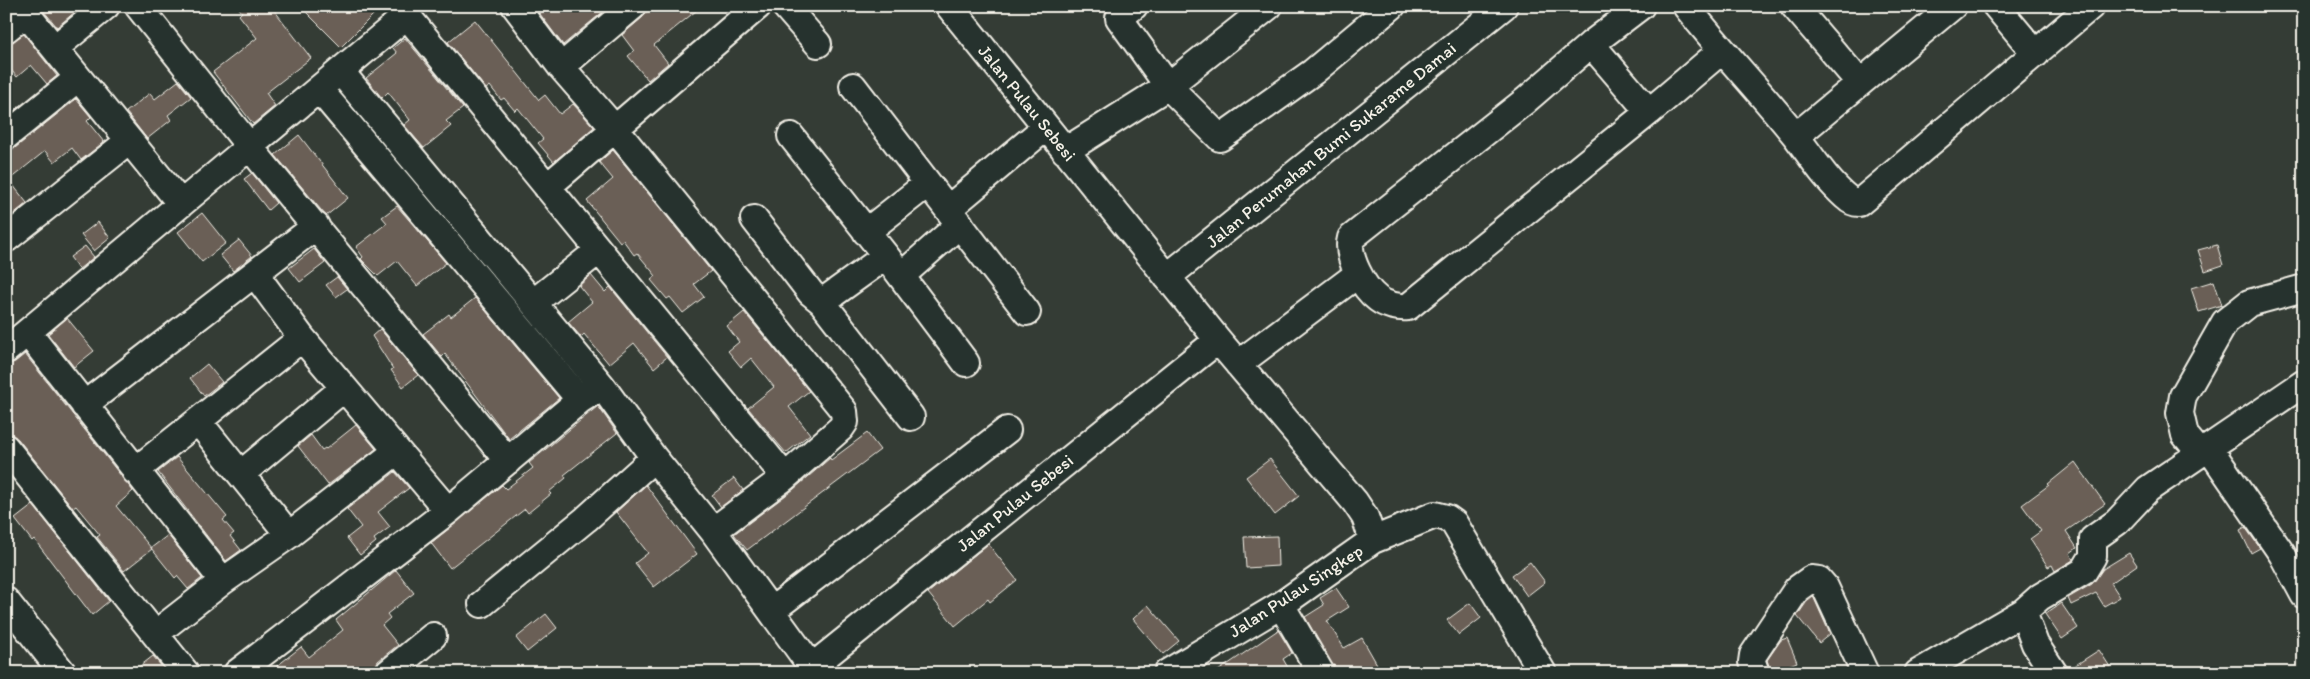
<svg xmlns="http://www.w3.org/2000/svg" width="2310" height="679" font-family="Itim,sans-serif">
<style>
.building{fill:#6b5f56;stroke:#f4f1e8}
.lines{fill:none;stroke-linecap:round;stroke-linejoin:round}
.minor-casing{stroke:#f4f1e8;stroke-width:30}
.minor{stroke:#26332d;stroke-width:26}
.labels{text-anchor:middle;stroke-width:4;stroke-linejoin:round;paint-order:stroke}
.street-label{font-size:18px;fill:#f4f1e8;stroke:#26332d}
</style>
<rect width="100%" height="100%" fill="#343c35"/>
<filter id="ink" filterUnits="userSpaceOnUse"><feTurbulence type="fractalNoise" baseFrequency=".02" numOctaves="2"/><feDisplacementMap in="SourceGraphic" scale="10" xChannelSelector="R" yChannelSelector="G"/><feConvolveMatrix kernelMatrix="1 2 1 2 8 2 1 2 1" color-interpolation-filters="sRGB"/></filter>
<g filter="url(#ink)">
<path class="building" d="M48 6H82L57 27 43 10Z
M237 6H271L311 58 266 93 275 106 253 124 213 72 257 38 239 15 242 12Z
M300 6H382L341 47Z
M534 6H610L563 45Z
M648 6H702L654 45 668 63 648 80 628 56 634 51 622 35 643 17Z
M475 20 539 100 545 95 560 114 573 104 594 127 554 162 538 143 543 139 518 108 515 111 504 98 501 100 490 86 486 89 448 42Z
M24 34 57 76 47 84 31 65 17 77 6 64V45Z
M405 38 463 108 446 121 451 126 424 148 404 125 410 120 388 92 382 98 366 78 397 53 393 48Z
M178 81 191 97 168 115 171 120 147 139 126 112 150 93 155 99Z
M76 99 91 117 87 121 104 142 81 160 72 148 54 162 45 151 9 180 27 203 6 220V151L15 148Z
M299 135 348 198 326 216 275 155Z
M613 150 711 271 694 284 704 297 683 313 670 297 667 299 651 280 656 276 637 253 634 255 623 240 620 242 587 201 613 179 599 162Z
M252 173 276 203 268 210 244 179Z
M397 206 446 263 417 286 397 261 378 276 361 259 363 257 356 247 387 223 382 217Z
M202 213 226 243 202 262 178 232Z
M98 222 110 238 94 251 81 235Z
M239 240 252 256 233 271 220 255Z
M2217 245 2223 265 2205 271 2198 250Z
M85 246 94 257 79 269 70 257Z
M314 249 325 263 300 282 289 268Z
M591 275 605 292 610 287 667 357 654 368 634 343 609 364 584 334 581 337 568 322 592 302 579 286Z
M337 277 347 289 336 297 326 285Z
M2214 281 2222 305 2199 312 2191 288Z
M475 298 559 398 509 439 445 354 442 357 423 334 449 314 451 317Z
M744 312 809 391 789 407 810 434 786 453 748 408 774 387 751 358 741 367 728 351 739 342 727 326Z
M67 318 94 351 74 367 48 334Z
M380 329 418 375 403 387 391 370 393 369 372 336Z
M25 354 133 491 116 506 152 549 124 571 97 537 100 535 76 506 73 508 18 439 6 433V365L15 362Z
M207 364 222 382 204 396 190 378Z
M598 406 617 433 564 475 566 478 549 492 551 494 528 513 525 509 450 568 431 543 502 485 506 489 533 468 529 463Z
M356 425 376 449 328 485 298 446 311 435 322 450 325 448 326 449Z
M867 433 880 450 747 550 734 534 794 489 830 458 831 460Z
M177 457 227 517 223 520 234 533 230 536 241 550 226 561 158 472Z
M1270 459 1299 496 1275 515 1246 477Z
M2075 462 2105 504 2066 531 2077 548 2070 553 2073 560 2055 571 2052 565 2048 567 2030 539 2041 531 2022 505 2049 485 2048 484Z
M395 472 409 488 378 512 390 527 374 539 376 542 360 555 347 538 361 527 347 509Z
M734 478 743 490 721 507 712 495Z
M646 485 697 554 654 587 635 563 648 553 616 512Z
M33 505 109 601 92 615 34 539 32 541 15 519Z
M2245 527 2260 548 2251 553 2240 530Z
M168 535 202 578 188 589 177 576 175 578 151 548Z
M1277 536 1278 566 1246 568 1244 537Z
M988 544 1017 580 990 602 988 599 955 626 928 593Z
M2129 553 2137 565 2111 583 2120 597 2104 606 2096 593 2071 605 2068 598 2092 584 2103 569Z
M1530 562 1545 582 1527 596 1512 575Z
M396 570 414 593 387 614 390 618 382 625 398 645 378 661 374 669 369 673H268L301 647 309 657 343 630 336 620Z
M1336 588 1349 607 1327 621 1344 648 1362 638 1382 673H1336L1305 617 1324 605 1320 598Z
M1813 596 1830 634 1819 643 1797 616 1808 600Z
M1470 603 1481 618 1459 635 1447 620Z
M2061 603 2078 628 2062 639 2045 614Z
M1148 605 1179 641 1163 654 1133 619Z
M546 614 557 628 527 652 516 638Z
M1278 630 1292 653 1283 659 1291 673H1215Z
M1787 638 1797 662 1771 673 1767 660 1781 640Z
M2099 650 2114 673H2069L2068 670Z
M153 656 167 673H131Z"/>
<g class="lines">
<defs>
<path id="minor" d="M20 6 181 204
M138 6 261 161 508 461
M399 6 785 477
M515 6 561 67 615 129 844 411 845 422 841 428 785 477 713 531
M785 6 818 44
M949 6 1218 340 1355 502 1365 517 1373 540
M1134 6 1119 18 1168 86 1220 138 1313 72 1392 6
M1641 6 1591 44 1525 101 1351 238C1346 256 1363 288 1378 299 1386 305 1398 308 1408 307L1649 112 1721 51
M1686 6C1721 51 1760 91 1795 135 1811 156 1826 180 1846 197 1850 201 1854 203 1859 203L2091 6
M1794 6 1860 83
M1996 6 2036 54
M6 29 26 13
M1591 44 1649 112
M55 48 106 6
M561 67 633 6
M341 72 602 386
M853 86 1027 312
M319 89 580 400
M6 136 78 78
M791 136 886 256 966 363
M1796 136 1953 6
M1065 151 1168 86 1269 6
M547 187 758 6
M948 209 1046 127
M754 219 811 293 822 302 911 417
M866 232 927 184
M6 239 129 141
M255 274 302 338 448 511
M901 276 960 224
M1167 277 1504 6
M822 302 886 256
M533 303 598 251
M28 333 223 581
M6 350 406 16
M1238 364 1358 274
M84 405 316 226
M198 421 289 535
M6 448 186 673
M2209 448 2282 554 2304 595
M2200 453 2185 435 2180 413 2183 396 2225 322 2249 303 2304 288
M135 471 302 338
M241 474 344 388
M6 601 63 673
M482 604 586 519 654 458
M1281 605 1321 673
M771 611 1007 430
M155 634 223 581 289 535 397 451
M812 667 1218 340
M237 673 448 511 580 400 602 386 654 458 713 531 816 673
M388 673 433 636
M1167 673 1281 605 1373 540 1435 515 1447 518 1454 523 1543 673
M1756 673 1752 662 1753 655 1797 589 1811 579 1819 580 1825 587 1865 673
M1918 673 2023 612
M2054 673 2035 644 2023 612 2040 597 2084 571 2093 556V539L2117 522 2148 489 2304 383"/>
</defs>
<use href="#minor" class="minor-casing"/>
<use href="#minor" class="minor"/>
</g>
</g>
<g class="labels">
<g class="street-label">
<text transform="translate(1027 103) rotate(51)" y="6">Jalan Pulau Sebesi</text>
<text transform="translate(1331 145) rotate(-39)" y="6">Jalan Perumahan Bumi Sukarame Damai</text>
<text transform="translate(1015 503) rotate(-39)" y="6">Jalan Pulau Sebesi</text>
<text transform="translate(1296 591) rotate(-33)" y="6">Jalan Pulau Singkep</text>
</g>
</g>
<rect width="2310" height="679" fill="none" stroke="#26332d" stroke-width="25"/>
<rect x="12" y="12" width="2285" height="654" fill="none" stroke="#f4f1e8" stroke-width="2" filter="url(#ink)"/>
</svg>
